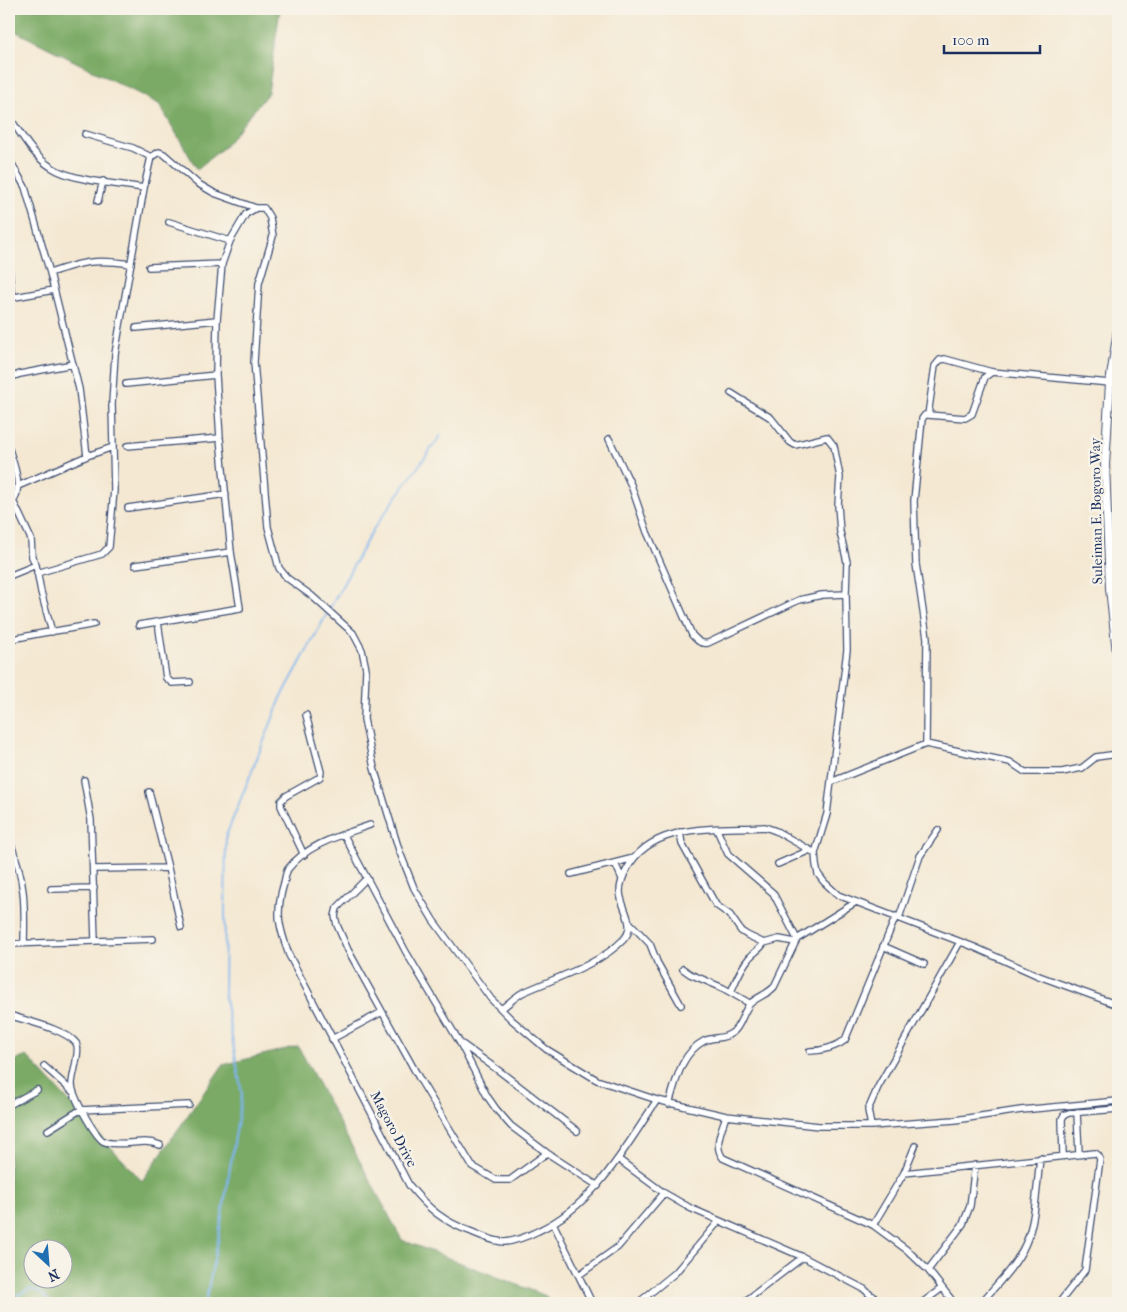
<svg xmlns="http://www.w3.org/2000/svg" width="1127" height="1312" font-family="'IM FELL French Canon',serif">
<style>
.forest{fill:#7aaa65;stroke:#4a6c62;fill-rule:evenodd}
.lines{fill:none;stroke-linecap:round;stroke-linejoin:round}
.stream{stroke:#7fb6ef;stroke-width:2}
.minor-casing{stroke:#3c4b6f;stroke-width:8}
.tertiary-casing{stroke:#3c4b6f;stroke-width:10}
.minor{stroke:#fff;stroke-width:5.5}
.tertiary{stroke:#fff;stroke-width:8}
.labels{text-anchor:middle;stroke-width:5;stroke-linejoin:round;paint-order:stroke}
.street-label{font-size:14px;fill:#1b2f5e;stroke:#f7f3e8}
</style>
<rect width="100%" height="100%" fill="#f7f3e8"/>
<filter id="ink" filterUnits="userSpaceOnUse"><feTurbulence type="fractalNoise" baseFrequency=".02" numOctaves="2"/><feDisplacementMap in="SourceGraphic" scale="10" xChannelSelector="R" yChannelSelector="G"/><feConvolveMatrix kernelMatrix="1 2 1 2 8 2 1 2 1" color-interpolation-filters="sRGB"/></filter>
<filter id="wash" filterUnits="userSpaceOnUse"><feTurbulence type="fractalNoise" baseFrequency=".0096" numOctaves="4" result="noise"/><feDisplacementMap in="SourceGraphic" scale="20" xChannelSelector="R" yChannelSelector="G"/><feGaussianBlur stdDeviation="1.12" result="paint"/><feColorMatrix in="noise" values="0 0 0 0 0 0 0 0 0 0 0 0 0 0 0 0 0 1.4 0 .05"/><feComposite in="paint" operator="in"/></filter>
<g filter="url(#wash)">
<rect width="100%" height="100%" fill="#f4e8d2"/>
<path class="forest" d="M9 9H280L268 93 224 147 197 169 159 104 9 28Z
M298 1046 402 1240 546 1296 551 1303H18L9 1286V1063L27 1056 142 1181 223 1065ZM32 1250H62V1280H32Z"/>
<g class="lines">
<path class="stream" d="M9 1299 30 1289 40 1292 51 1303
M205 1303 218 1241 242 1094 224 993 226 836 281 698 372 531 441 435"/>
</g>
</g>
<g filter="url(#ink)">
<g class="lines">
<defs>
<path id="minor" d="M14 124C24 139 35 157 51 167 71 181 119 184 144 188
M85 134 133 148 151 157
M9 159 25 187 50 273 79 389 87 456
M98 201 103 181
M169 222 230 241
M149 267 222 264
M9 269 11 292 15 297 54 290
M50 273C84 261 96 259 131 264
M136 328 217 320
M9 378 20 374 73 364
M126 384 216 375
M731 393 771 418 790 442 795 445 827 437 834 446 840 477 838 505 840 532 847 562 846 594 847 650 827 814 815 853 816 865 818 874 824 882 838 895 974 947 1039 976 1118 1005
M928 415 935 366 940 360 945 359 992 372 1110 383
M609 439 631 485 647 532 692 635C698 641 700 644 708 643L799 600 822 595 846 594
M127 446 220 438
M9 449C14 465 23 487 13 502
M18 486 87 456 113 447
M9 501 13 502 15 505 31 539 32 557 36 565 41 592 52 632
M128 508 226 494
M135 565 231 552
M37 573 102 554 109 547 114 490 112 404 115 354 144 188 151 157 159 152 164 154 197 183 214 193 256 208
M9 576 36 565
M158 622 166 678 172 683 190 682
M139 625 240 608 231 552 220 438 216 375 217 320 222 264 230 241 246 214 256 208H264L270 218 273 236 259 283 254 362 268 527 279 568 287 578 312 596 353 633 362 650 366 669 364 719 374 768 399 850 414 888 433 920 491 999 512 1020 546 1049 597 1080 657 1100 726 1116 819 1126H871L955 1120 1021 1110 1118 1101
M9 640C37 633 66 630 94 624
M926 744 927 638 916 564 914 501 922 419 925 415H928L965 418 972 414 985 377 992 372
M84 780 91 820 95 941
M831 782 926 744 1010 762 1025 772H1062L1082 768 1096 757 1118 754
M149 792 168 868 181 927
M370 825C342 835 307 844 288 869 286 872 285 879 284 883 275 913 279 927 289 955L409 1185C428 1209 444 1222 472 1232 482 1236 494 1242 505 1242 516 1241 528 1236 538 1231 594 1205 624 1150 657 1100
M717 830 728 854 773 893 797 939
M680 832 682 844 716 905 730 915 741 931 747 935 764 943 779 939 795 942
M344 835 406 952 460 1043 487 1096 496 1109 511 1126 547 1153 598 1186
M10 842C25 880 25 903 24 943
M304 855 281 806V801L286 796 320 777 321 772 306 715
M615 863 622 879
M778 864 810 850
M93 869 168 868
M571 874 634 858
M367 878 337 908 335 916 337 925 348 950 419 1078 472 1166 496 1180H510L547 1153
M51 889 94 888
M899 918 920 856 938 830
M630 923 650 944 657 962 681 1005
M9 944 153 939
M883 946 924 964
M683 969 690 974 723 988 749 1003
M731 992C736 980 741 967 750 957 755 951 760 950 764 943
M501 1009C508 1004 515 997 522 993 554 978 598 966 623 940 636 927 625 914 621 898 618 888 622 878 627 869 652 821 719 830 765 827L776 831 815 853
M9 1015C26 1021 65 1029 76 1043 81 1050 72 1075 72 1084 72 1096 94 1134 103 1141 111 1146 134 1142 145 1142 150 1142 155 1143 160 1145
M332 1039 382 1012
M462 1044 502 1073 577 1131
M810 1051C822 1051 836 1047 845 1040L896 916
M44 1066 73 1092
M669 1104C676 1081 681 1053 704 1041 712 1037 723 1039 730 1034 740 1029 742 1014 749 1005 754 998 767 995 774 987L797 939 856 902
M9 1105 37 1090
M1077 1112 1079 1154
M726 1116C722 1129 713 1146 723 1158L873 1225 907 1250 928 1270 954 1303
M871 1126 868 1110 878 1087 960 942
M48 1130 80 1110 189 1105
M1063 1156 1062 1119 1064 1115 1069 1113 1118 1109
M618 1159 664 1193 690 1208 803 1257 864 1289 879 1303
M904 1173 1095 1153 1098 1155 1100 1159 1085 1270 1059 1303
M553 1223 592 1303
M873 1225 904 1173 915 1146
M928 1270 963 1224 970 1206 975 1165
M579 1275 618 1247 664 1193
M9 1293 15 1303
M638 1303 675 1273 719 1221
M743 1303 803 1257
M864 1303 873 1296
M922 1303 942 1288
M981 1303C996 1285 1015 1267 1025 1245 1036 1222 1037 1183 1040 1158"/>
<path id="tertiary" d="M1118 330 1110 383 1105 465 1110 588 1118 662"/>
</defs>
<use href="#minor" class="minor-casing"/>
<use href="#tertiary" class="tertiary-casing"/>
<use href="#minor" class="minor"/>
<use href="#tertiary" class="tertiary"/>
</g>
</g>
<g class="labels">
<g class="street-label">
<text transform="translate(1096 511) rotate(-91)" y="5">Suleiman E. Bogoro Way</text>
<text transform="translate(394 1129) rotate(62)" y="5">Magoro Drive</text>
</g>
</g>
<rect width="1127" height="1312" fill="none" stroke="#f7f3e8" stroke-width="30"/>
<g transform="translate(48 1264) rotate(154)"><circle r="24" fill="#f7f3e8" stroke="#9fa5b1"/>
<path d="M0-4L9 19L0 12L-9 19Z" fill="#1f6fb2"/>
<text y="-8" font-size="14" font-weight="bold" text-anchor="middle" fill="#1b2f5e">N</text>
</g>
<path d="M944 45v8h96v-8" fill="none" stroke="#1b2f5e" stroke-width="2.5"/>
<text x="952" y="45" font-size="15" fill="#1b2f5e" stroke="#f7f3e8" stroke-width="4" paint-order="stroke">100 m</text>
</svg>
